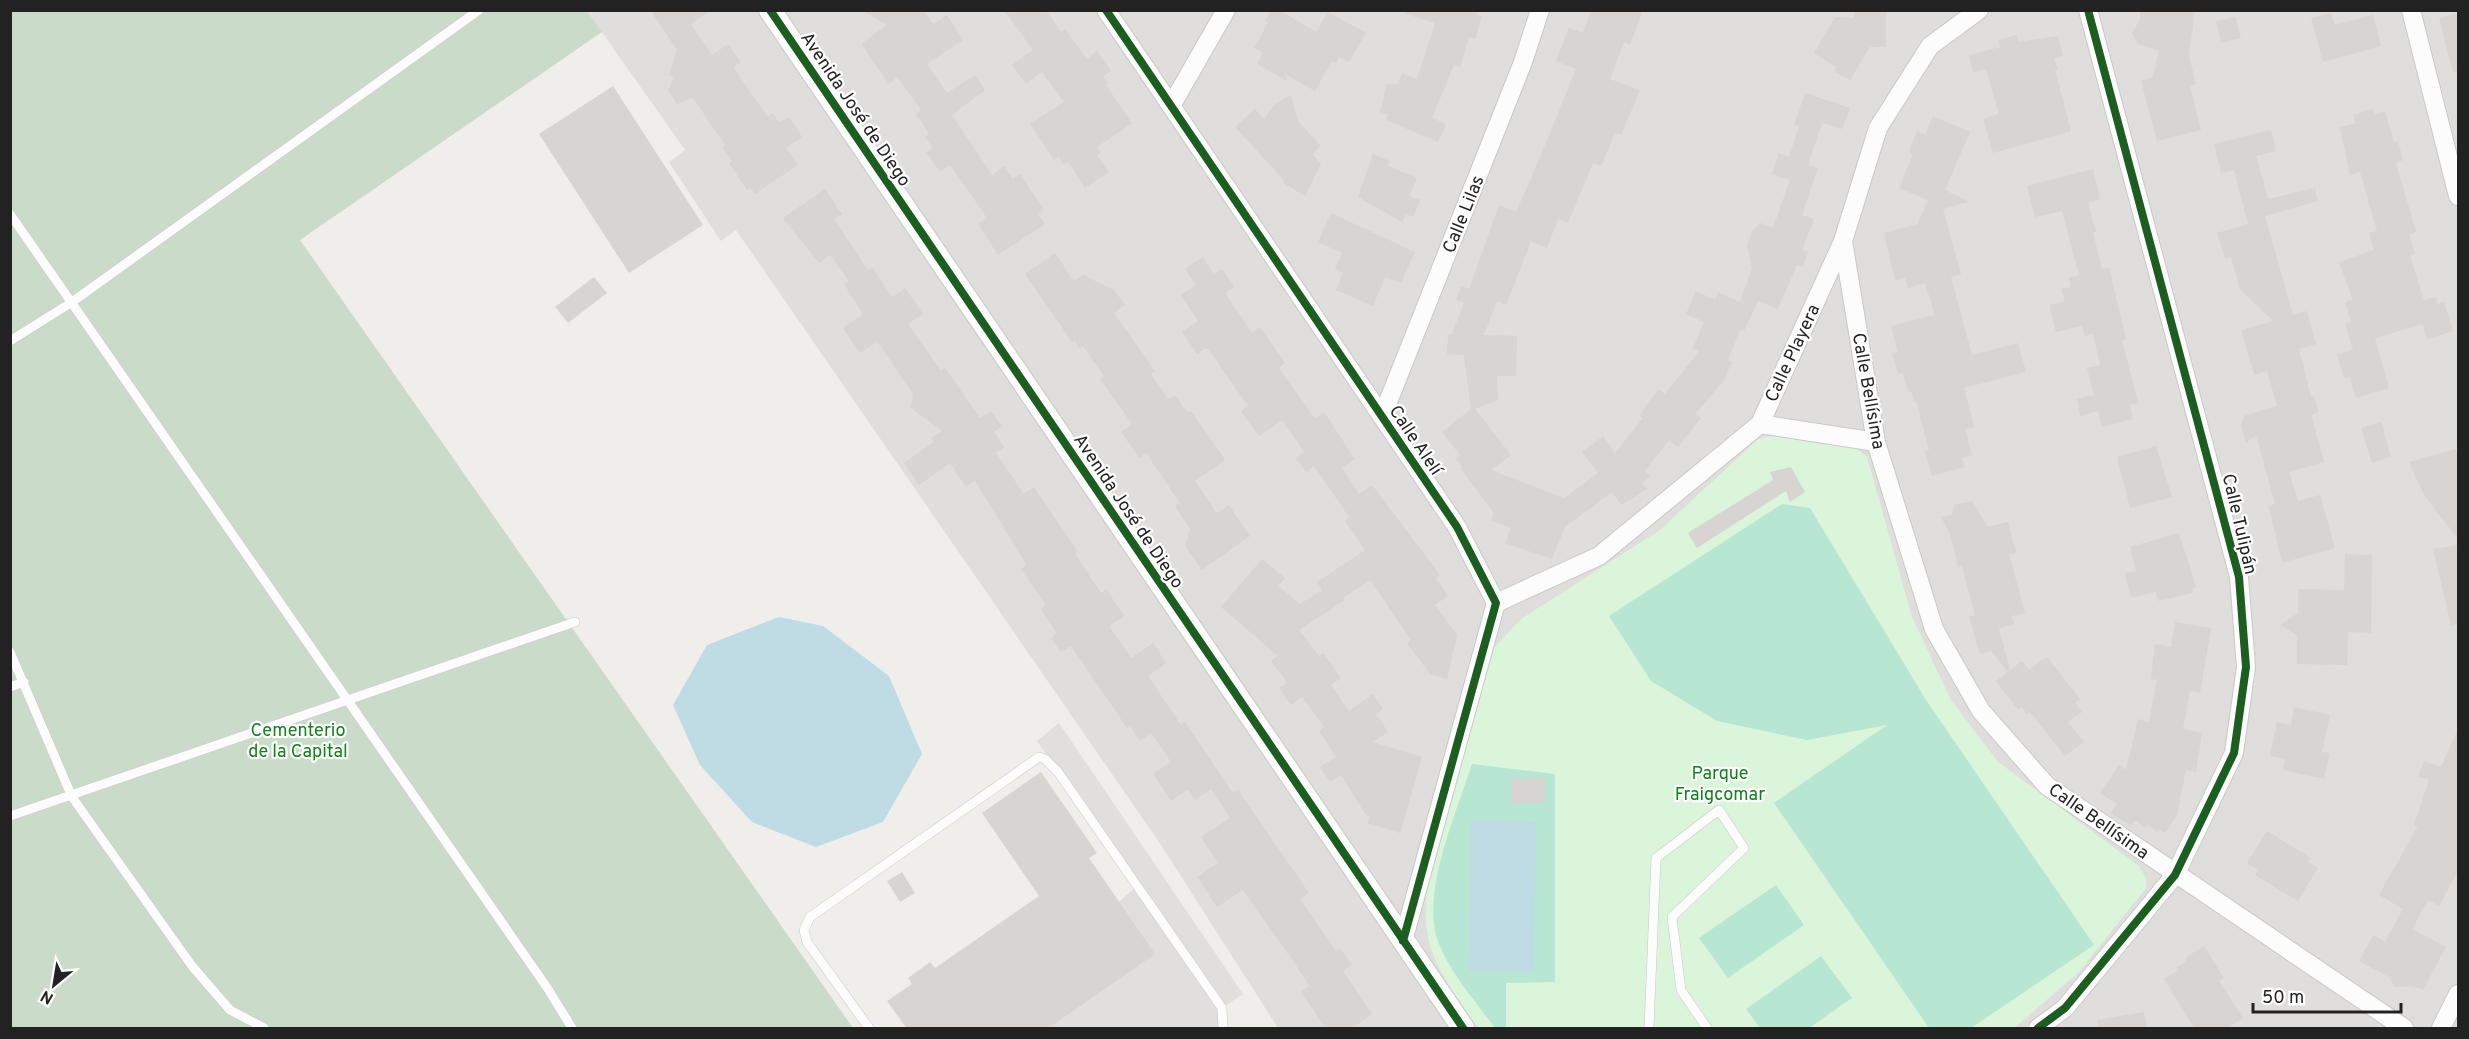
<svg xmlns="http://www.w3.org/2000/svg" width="2469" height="1039" font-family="Overpass,sans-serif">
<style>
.residential{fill:#dfdedc}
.cemetery{fill:#cadbca}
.park{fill:#daf5da}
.pitch{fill:#b7e6d2}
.parking{fill:#e0dfde}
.water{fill:#bfdbe3}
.building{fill:#d7d4d2}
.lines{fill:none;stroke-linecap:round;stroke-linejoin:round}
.service-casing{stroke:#c9c8c7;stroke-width:10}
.minor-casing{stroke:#c9c8c7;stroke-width:20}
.tertiary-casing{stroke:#c9c8c7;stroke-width:24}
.service{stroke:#fdfcfc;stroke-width:9}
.minor{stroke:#fdfcfc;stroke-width:18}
.tertiary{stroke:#fdfcfc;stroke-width:22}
.cycleway-casing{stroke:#fff;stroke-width:11}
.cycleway{stroke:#1b5e20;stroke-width:8}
.labels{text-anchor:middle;stroke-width:4.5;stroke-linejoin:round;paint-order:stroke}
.street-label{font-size:18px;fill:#222;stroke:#fff}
.park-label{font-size:18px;fill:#0c8416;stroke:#fff}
</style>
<rect width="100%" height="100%" fill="#f0eeeb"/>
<path class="residential" d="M587 11H2458V1028H1278L1161 845 736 230 721 241 669 162 685 150Z"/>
<path class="cemetery" d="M10 11H587L602 32 300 240 853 1028H11Z"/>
<path class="park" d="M1774 435 1858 449 1867 457 1912 617 1951 700 1998 762 2139 866 2146 878V888L2079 972 2014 1028H1478C1441 973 1418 951 1428 881L1493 649 1521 619 1660 530 1758 439Z"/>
<path class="pitch" d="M1782 504 1810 508 1926 700 2094 945 1971 1028H1929L1774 803 1887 725 1807 740 1717 721 1651 681 1609 616Z
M1472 764 1555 774V982L1506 983V1028H1495C1476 1002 1451 974 1439 944 1419 895 1457 812 1472 764Z
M1776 885 1804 925 1728 978 1699 938Z
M1821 956 1852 998 1809 1028H1760L1746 1009Z"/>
<path class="parking" d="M1059 723 1243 994 1222 1008 1223 1028H1047L1119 902 1137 886 1037 741Z"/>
<path class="water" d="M779 617 823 626 889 676 922 754 883 822 816 847 752 822 700 765 673 705 707 645Z
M1471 820 1536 822 1534 972 1469 971Z"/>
<path class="building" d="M650 10H711L691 24 712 55 728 44 741 62 733 67 768 117 773 113 779 123 789 117 802 137 786 148 798 165 755 194 750 188 747 190 729 163 732 161 722 147 725 145 693 98 677 104 668 90 674 78 669 75 677 50Z
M861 10H923L933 24 947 15 963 40 927 64 947 93 975 75 985 90 952 115 992 175 1004 166 1013 179 1020 174 1044 210 1038 214 1045 224 998 255 978 224 987 218 950 165 940 172 926 152 933 148 925 137 929 134 916 114 921 110 897 77 889 84 861 44 887 25Z
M1004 10H1046L1061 32 1065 29 1087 59 1097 51 1111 71 1103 76 1108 83 1106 85 1132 123 1097 147 1101 152 1097 155 1109 172 1085 188 1068 162 1064 165 1058 156 1054 160 1030 124 1064 102 1042 72 1026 84 1012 65 1033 50Z
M1271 10H1279L1316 32 1328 12 1366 33 1349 62 1339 57 1336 63 1332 61 1315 91 1285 74 1287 81 1257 64 1263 53 1254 48 1268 23 1265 21Z
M1407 10H1477L1476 15 1482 17 1475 39 1469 37 1460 67 1454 65 1432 118 1446 124 1438 142 1386 120 1387 114 1380 112 1387 83 1397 85 1402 73 1417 79 1435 23 1406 14Z
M1591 10H1643L1630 45 1624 42 1610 79 1640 90 1621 135 1615 133 1601 166 1593 163 1568 223 1558 219 1547 248 1531 241 1506 305 1497 301 1484 335 1517 336 1516 376H1497L1498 400 1475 409 1511 455 1491 470 1564 498 1598 473 1582 452 1603 436 1615 453 1643 418 1639 415 1659 389 1665 394 1699 351 1693 348 1704 322 1686 314 1696 291 1715 300 1718 292 1740 302 1752 268 1747 245 1752 231 1761 223 1773 228 1790 180 1772 174 1779 153 1789 157 1799 126 1794 125 1805 93 1850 108 1842 129 1822 123 1808 165 1818 168 1802 215 1814 219 1802 250 1808 252 1803 267 1797 265 1778 309 1758 301 1744 331 1740 330 1728 360 1732 362 1723 382 1695 414 1701 418 1678 447 1669 440 1645 471 1650 477 1642 483 1647 489 1621 505 1612 492 1565 527 1552 559 1505 543 1511 528 1491 520 1494 513 1461 469 1463 468 1456 459 1460 455 1442 432 1471 409 1464 355 1447 354 1448 334H1452L1464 303 1456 300 1461 286 1469 289 1499 205 1516 212 1539 160 1576 69 1556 61 1569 28 1583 33Z
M1854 10H1886V47H1870L1850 80 1834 71 1836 67 1814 53 1835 17 1854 18Z
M2140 10H2195L2189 56 2196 84 2190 86 2201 130 2157 141 2141 81 2153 77 2159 51 2138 44 2132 33 2140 20Z
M2331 13 2335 25 2373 15 2381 46 2323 62 2311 18Z
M2458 13V71L2453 72 2439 18Z
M2236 17 2241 38 2221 43 2216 21Z
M2016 35 2018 42 2058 36 2063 55 2054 58 2058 69 2055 70 2071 131 1993 153 1983 119 1999 114 1986 69 1973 72 1969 55 2000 47 1998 40Z
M613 86 703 225 629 273 539 134Z
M1291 95 1298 121 1321 146 1312 154 1321 164 1305 196 1283 183V179L1235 127 1255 109 1264 119 1274 105Z
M2373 109 2375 114 2385 111 2394 142 2398 141 2403 160 2396 163 2416 232 2409 234 2415 254 2410 256 2424 300 2436 297 2438 304 2444 302 2453 331 2427 339 2423 324 2375 338 2389 388 2356 398 2350 377 2344 378 2337 355 2353 350 2345 324 2351 322 2345 302 2353 300 2339 262 2374 250 2369 233 2377 231 2360 172 2350 175 2340 127 2356 123 2353 115Z
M1933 116 1970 132 1945 190 1969 202 1943 209 1961 274 1951 277 1972 355 2018 343 2026 372 1964 388 1974 427 1965 429 1972 455 1962 458 1965 467 1932 476 1925 451 1929 450 1916 401 1914 402 1911 391 1908 392 1903 373 1898 374 1892 353 1898 352 1891 326 1934 315V312L1925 283 1908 288 1905 278 1895 281 1884 233 1917 224 1928 200 1899 188 1913 154 1909 151 1917 131 1925 134Z
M2271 130 2276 151 2256 156 2268 199 2315 188 2318 201 2265 216 2293 315 2307 311 2316 344 2299 349 2311 397 2314 396 2319 412 2311 415 2324 462 2289 472 2298 501 2320 495 2335 548 2282 563 2269 506 2275 504 2256 435 2246 443 2241 425 2244 416 2277 406 2267 371 2254 375 2241 330 2273 321 2240 289 2231 257 2225 259 2217 233 2248 224 2234 170 2221 173 2214 144Z
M1373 154 1390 161 1388 166 1417 178 1409 196 1420 200 1413 217 1406 214 1402 222 1358 197Z
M2093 169 2100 199 2088 203 2096 232H2093L2102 269 2109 267 2126 339 2122 340 2138 403 2130 405 2133 419 2102 427 2098 411 2080 416 2077 399 2094 395 2087 368 2100 365 2093 334 2085 336 2082 326 2056 332 2049 305 2065 301 2061 289 2071 287 2069 278 2079 275 2062 211 2035 217 2027 186Z
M825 189 842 214 834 219 868 270 872 267 892 297 905 288 923 314 908 324 941 371 945 368 980 418 991 411 1002 426 994 432 1004 447 996 453 1024 494 1034 487 1078 552 1075 554 1101 593 1106 589 1124 616 1109 626 1131 658 1153 643 1166 663 1148 676 1181 725 1185 722 1233 793 1238 790 1309 893 1300 899 1336 951 1340 948 1352 965 1343 971 1372 1014 1351 1029H1326L1301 992 1309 986 1302 974 1243 890 1217 907 1197 877 1218 863 1201 837 1230 818 1211 789 1195 800 1188 789 1171 801 1153 774 1171 762 1151 733 1140 741 1130 726 1127 728 1071 646 1061 652 1051 638 1057 633 1041 609 1046 605 1021 569 1027 565 975 481 966 487 950 463 919 485 904 463 934 442 931 438 942 431 911 408 913 394 879 344 875 343 860 353 843 328 863 314 844 284 849 281 830 255 819 263 783 218Z
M1331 213 1415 252 1401 283 1385 277 1373 306 1336 290 1343 273 1335 269 1342 253 1318 242Z
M1055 253 1074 281 1085 274 1089 278 1114 290 1125 305 1114 313 1155 371 1151 374 1168 399 1175 395 1188 413 1191 411 1225 460 1195 481 1217 513 1229 505 1250 536 1202 570 1185 546 1190 529 1175 506 1180 503 1146 453 1139 458 1121 432 1132 424 1100 379 1104 376 1083 346 1080 349 1074 340 1072 342 1025 274Z
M1203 257 1214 274 1222 269 1234 287 1225 293 1252 333 1260 327 1285 363 1279 368 1315 419 1324 412 1355 459 1342 468 1359 494 1372 485 1440 575 1436 578 1448 596 1435 605 1457 635 1447 679 1430 674 1407 643 1411 640 1370 580 1343 598 1345 600 1299 630 1319 656 1323 653 1341 678 1331 685 1349 711 1373 694 1383 709 1376 714 1388 732 1373 742 1422 757 1400 833 1368 823 1370 816 1366 815 1341 775 1330 782 1320 767 1336 757 1319 731 1324 727 1302 697 1291 705 1279 688 1287 682 1271 661 1278 656 1221 607 1262 559 1285 578 1278 586 1300 604 1322 590 1317 582 1365 550 1345 521 1349 517 1314 466 1306 472 1296 458 1304 452 1282 420 1259 436 1241 411 1248 406 1208 349H1204L1197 354 1182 332 1198 321 1181 295 1196 285 1185 269Z
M594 277 607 293 568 323 555 307Z
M2381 422 2391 457 2372 463 2361 428Z
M2156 446 2172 497 2130 508 2117 457Z
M2456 449 2458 460V539L2424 495 2409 462Z
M1791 467 1805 492 1790 502 1786 491 1697 548 1688 533 1773 480 1770 472Z
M1972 501 1988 527 2008 522 2016 553 2009 554 2025 613 2012 616 2014 624 1999 628 2010 670 2022 661 2029 670 2047 657 2080 699 2075 703 2082 712 2068 722 2084 742 2065 756 2030 712 2027 714 2022 707 2018 710 1996 681 2008 672 1991 651 1980 654 1969 617 1975 615 1962 566 1958 567 1950 534 1941 517 1952 515 1954 505Z
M2179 533 2196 587 2192 588 2193 593 2158 601 2156 592 2131 598 2125 573 2136 571 2130 547Z
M2458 545V624L2451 625 2433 549Z
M2345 554 2372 555 2371 633 2348 632 2347 665 2297 664V635L2280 625 2298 613V589L2344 590Z
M2175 622 2211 628 2200 693 2190 691 2183 729 2202 733 2196 772 2186 770 2177 815 2165 833 2159 829 2158 832 2148 825 2146 828 2135 820 2131 826 2111 813 2117 804 2100 793 2119 765 2126 770 2138 719 2149 722 2157 680 2151 679 2155 644 2171 647Z
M2294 707 2330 715 2322 752 2330 753 2324 779 2283 770 2285 759 2270 756 2277 722 2291 725Z
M2458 729V871L2439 906 2428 900 2412 929 2446 947 2423 990 2412 986 2395 987 2389 977 2359 961 2373 935 2385 942 2403 909 2379 895 2418 826 2414 825 2429 780 2418 776 2424 761 2441 767Z
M1041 772 1097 853 1089 858 1155 954 1047 1029H907L887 1001 912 984 908 978 930 962 935 968 1039 896 982 813Z
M1511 778H1545V803H1511Z
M2267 831 2311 858 2308 862 2318 868 2298 901 2255 875 2258 870 2247 863Z
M902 872 915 893 900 902 887 881Z
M2204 946 2224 978 2219 981 2243 1018 2226 1029H2195L2164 979 2178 970 2177 967 2186 962 2185 958Z
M2144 1012 2147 1029H2098V1020Z"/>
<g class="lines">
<defs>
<path id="service" d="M10 214 548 989 572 1028
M10 341 72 302 479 10
M10 652 72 797 192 966 230 1010 264 1028
M10 687 24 682
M10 816 575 622
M869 1028 807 942 804 930 810 917 1039 757 1045 759 1058 772 1222 1008 1223 1028
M1649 1028 1656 858 1719 810 1744 848 1672 917 1681 990 1707 1028"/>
<path id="minor" d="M1106 10 1457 527 1496 603 1403 941
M2411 10 2458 196
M1171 106 1226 10
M1843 241 1876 442 1934 629 1981 711 2047 786 2404 1028
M1382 417 1523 62 1540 10
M1760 424 1876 442
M1496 603 1599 556 1760 424 1843 241 1878 128 1930 46 1979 10
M2038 1028 2065 1008 2175 875 2234 753 2246 667 2239 577 2088 10
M2441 1028 2458 994"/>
<path id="tertiary" d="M770 10 1463 1028"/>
</defs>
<use href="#service" class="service-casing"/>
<use href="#minor" class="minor-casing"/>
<use href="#tertiary" class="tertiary-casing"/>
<use href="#service" class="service"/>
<use href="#minor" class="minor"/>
<use href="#tertiary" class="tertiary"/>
<defs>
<path id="cycleway" d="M770 10 1463 1028
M1106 10 1457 527 1496 603 1403 941
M2038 1028 2065 1008 2175 875 2234 753 2246 667 2239 577 2088 10"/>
</defs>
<use href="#cycleway" class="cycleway-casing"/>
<use href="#cycleway" class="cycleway"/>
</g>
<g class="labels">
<g class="street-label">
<text transform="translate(856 109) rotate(56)" y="6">Avenida José de Diego</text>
<text transform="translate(1463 214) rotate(-68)" y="6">Calle Lilas</text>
<text transform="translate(1792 353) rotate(-65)" y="6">Calle Playera</text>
<text transform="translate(1869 391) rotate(80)" y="6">Calle Bellísima</text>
<text transform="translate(1416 440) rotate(56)" y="6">Calle Alelí</text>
<text transform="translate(1129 511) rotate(56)" y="6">Avenida José de Diego</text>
<text transform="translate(2240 524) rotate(77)" y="6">Calle Tulipán</text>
<text transform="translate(2099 821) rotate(35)" y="6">Calle Bellísima</text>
</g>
<g class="park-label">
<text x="298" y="736">Cementerio<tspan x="298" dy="21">de la Capital</tspan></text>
<text x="1720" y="779">Parque<tspan x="1720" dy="21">Fraigcomar</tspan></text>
</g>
</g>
<rect width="2469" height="1039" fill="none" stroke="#222222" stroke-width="24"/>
<g transform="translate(54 985) rotate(210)" stroke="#ffffff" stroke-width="4.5" paint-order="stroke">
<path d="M0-4.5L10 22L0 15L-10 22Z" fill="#222222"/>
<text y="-9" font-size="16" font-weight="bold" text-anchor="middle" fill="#222222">N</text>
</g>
<path d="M2253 1003v9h148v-9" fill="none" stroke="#222222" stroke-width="3"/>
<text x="2262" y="1003" font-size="18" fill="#222222" stroke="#ffffff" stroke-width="4.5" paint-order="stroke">50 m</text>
</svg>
